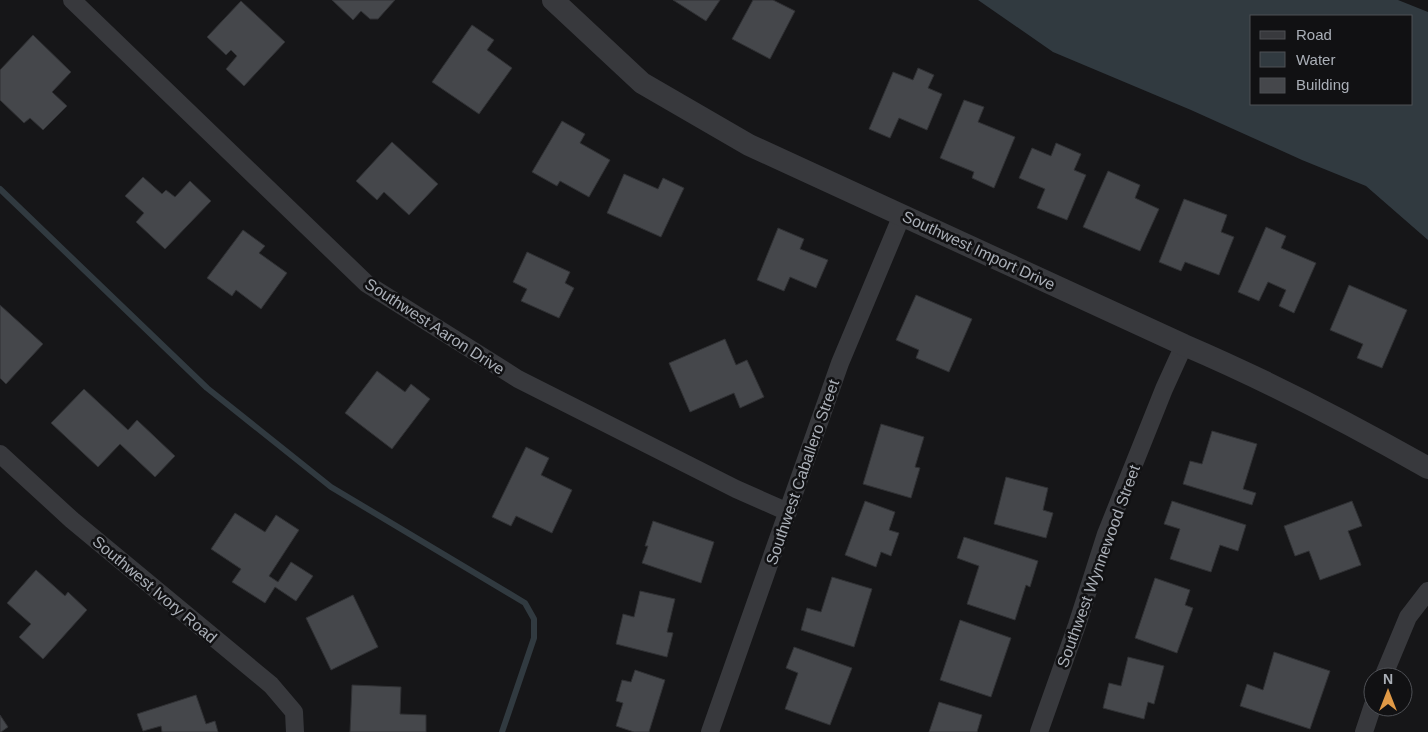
<svg xmlns="http://www.w3.org/2000/svg" width="1428" height="732" font-family="Arial,sans-serif">
<style>
.water{fill:#313a40;fill-rule:evenodd}
.lines{fill:none;stroke-linecap:round;stroke-linejoin:round}
.stream{stroke:#313a40;stroke-width:6}
.building{fill:#45474b;stroke:#303134}
.minor{stroke:#38393d;stroke-width:18}
.tertiary{stroke:#38393d;stroke-width:22}
.labels{text-anchor:middle;stroke-width:5;stroke-linejoin:round;paint-order:stroke}
.street-label{font-size:16px;fill:#aaafb7;stroke:#111113}
</style>
<rect width="100%" height="100%" fill="#161618"/>
<path class="water" d="M978 0H1398L1428 12V240L1366 186 1302 160 1191 110 1053 52ZM1252 16H1412V104H1252Z"/>
<g class="lines">
<path class="stream" d="M0 189 207 388 331 487 525 603 534 619V638L502 732"/>
</g>
<path class="building" d="M332 0H395L378 19H370L361 11 353 20Z
M673 0H720L706 21Z
M753 0H773L795 11 770 59 732 39Z
M241 1 285 42 244 86 226 69 237 56 231 50 226 55 207 37Z
M472 25 494 40 487 50 512 68 479 114 432 82Z
M33 35 71 72 52 92 67 106 43 130 30 118 24 123 0 100V70Z
M918 68 934 75 928 88 942 94 927 130 899 118 890 138 869 129 893 72 913 80Z
M964 100 984 107 978 122 1015 137 994 188 972 178 974 172 940 158Z
M562 121 585 134 580 143 610 160 589 197 560 181 557 186 532 172Z
M392 142 438 184 409 215 384 192 377 200 356 181Z
M1056 143 1081 154 1074 170 1086 175 1067 220 1037 208 1045 189 1019 178 1032 148 1051 156Z
M1108 171 1140 185 1135 198 1159 209 1140 251 1083 227Z
M624 174 658 189 663 178 684 188 661 237 607 213Z
M143 177 162 194 166 190 175 197 190 181 211 201 165 249 136 222 144 213 125 196Z
M1184 199 1227 215 1221 232 1234 237 1219 275 1185 262 1181 271 1159 262Z
M1266 227 1286 236 1281 248 1316 263 1294 313 1279 306 1286 290 1268 282 1259 301 1238 292Z
M778 228 804 239 800 249 828 260 816 288 790 277 784 291 757 280Z
M243 230 265 246 259 253 287 273 261 309 236 290 232 296 207 278Z
M527 252 570 272 565 283 574 288 559 318 521 301 527 289 513 282Z
M1349 285 1407 310 1382 368 1357 358 1363 344 1330 330Z
M916 295 972 319 949 372 916 358 919 350 896 340Z
M0 305 43 344 6 384 0 378Z
M725 339 736 365 747 360 764 397 740 408 734 393 690 412 669 363Z
M377 371 405 392 411 384 430 399 392 449 345 413Z
M84 389 128 430 137 420 175 456 155 477 120 444 98 467 51 423Z
M881 424 924 437 915 467 920 468 911 498 863 484Z
M1212 431 1257 444 1243 489 1256 493 1252 505 1183 484 1190 461 1202 464Z
M526 447 549 458 541 475 572 490 552 533 516 516 511 526 492 517Z
M1006 477 1048 488 1043 510 1053 513 1046 538 994 524Z
M865 501 895 512 889 530 899 533 891 556 881 552 876 567 845 555Z
M1172 501 1246 525 1238 551 1220 545 1211 572 1170 559 1180 529 1164 524Z
M1352 501 1362 526 1348 531 1361 565 1320 580 1309 551 1295 556 1284 526Z
M235 513 265 532 276 515 299 530 269 576 278 582 291 562 313 576 296 601 275 587 265 603 232 582 241 569 211 549Z
M653 521 714 542 701 583 642 563 648 546H645Z
M964 537 1038 561 1030 587 1026 585 1015 620 967 604 979 566 957 558Z
M36 570 65 596 68 592 87 610 43 659 19 637 31 624 7 603Z
M832 577 872 589 854 647 801 630 807 608 821 612Z
M1155 578 1190 590 1185 605 1193 608 1177 653 1135 638Z
M640 591 675 599 667 632 673 633 667 657 616 644 623 614 634 617Z
M353 595 378 647 331 670 306 618Z
M960 620 1011 638 991 697 940 680Z
M794 647 852 668 830 725 785 709 798 673 786 668Z
M1274 652 1330 671 1310 729 1240 706 1247 684 1263 690Z
M1128 657 1164 666 1154 704 1148 702 1144 719 1103 708 1109 683 1121 686Z
M635 670 665 680 649 732H634L616 726 623 703 616 701 622 680 631 682Z
M352 685 401 687 400 714 426 715V732H350Z
M196 695 206 724 215 721 218 732H162L161 726 143 731 137 714Z
M939 702 982 715 977 732H929Z
M0 715 8 727 1 732H0Z"/>
<g class="lines">
<path class="minor" d="M72 0 367 284 518 379 736 489 788 512
M0 454 72 520 271 685 294 712 295 732
M1383 677 1408 617 1428 591
M710 732 840 363 902 215
M1039 732 1077 625 1106 534 1164 389 1184 345
M1364 732 1373 705"/>
<path class="tertiary" d="M553 0 642 83 749 145 1184 345C1268 381 1349 423 1428 468"/>
</g>
<g class="labels">
<g class="street-label">
<text transform="translate(979 250) rotate(25)" y="6">Southwest Import Drive</text>
<text transform="translate(435 326) rotate(33)" y="6">Southwest Aaron Drive</text>
<text transform="translate(802 472) rotate(-71)" y="6">Southwest Caballero Street</text>
<text transform="translate(1098 566) rotate(-70)" y="6">Southwest Wynnewood Street</text>
<text transform="translate(155 589) rotate(40)" y="6">Southwest Ivory Road</text>
</g>
</g>
<rect x="1250" y="15" width="162" height="90" fill="#111113" stroke="#4e5055"/>
<rect x="1260" y="31" width="25" height="8" fill="#38393d" stroke="#4e5055"/>
<text x="1296" y="40" font-size="15" fill="#aaafb7">Road</text>
<rect x="1260" y="52" width="25" height="15" fill="#313a40" stroke="#4e5055"/>
<text x="1296" y="65" font-size="15" fill="#aaafb7">Water</text>
<rect x="1260" y="78" width="25" height="15" fill="#45474b" stroke="#4e5055"/>
<text x="1296" y="90" font-size="15" fill="#aaafb7">Building</text>
<g transform="translate(1388 692)"><circle r="24" fill="#111113" stroke="#4e5055"/>
<path d="M0-4L9 19L0 12L-9 19Z" fill="#e09946"/>
<text y="-8" font-size="14" font-weight="bold" text-anchor="middle" fill="#aaafb7">N</text>
</g>
</svg>
